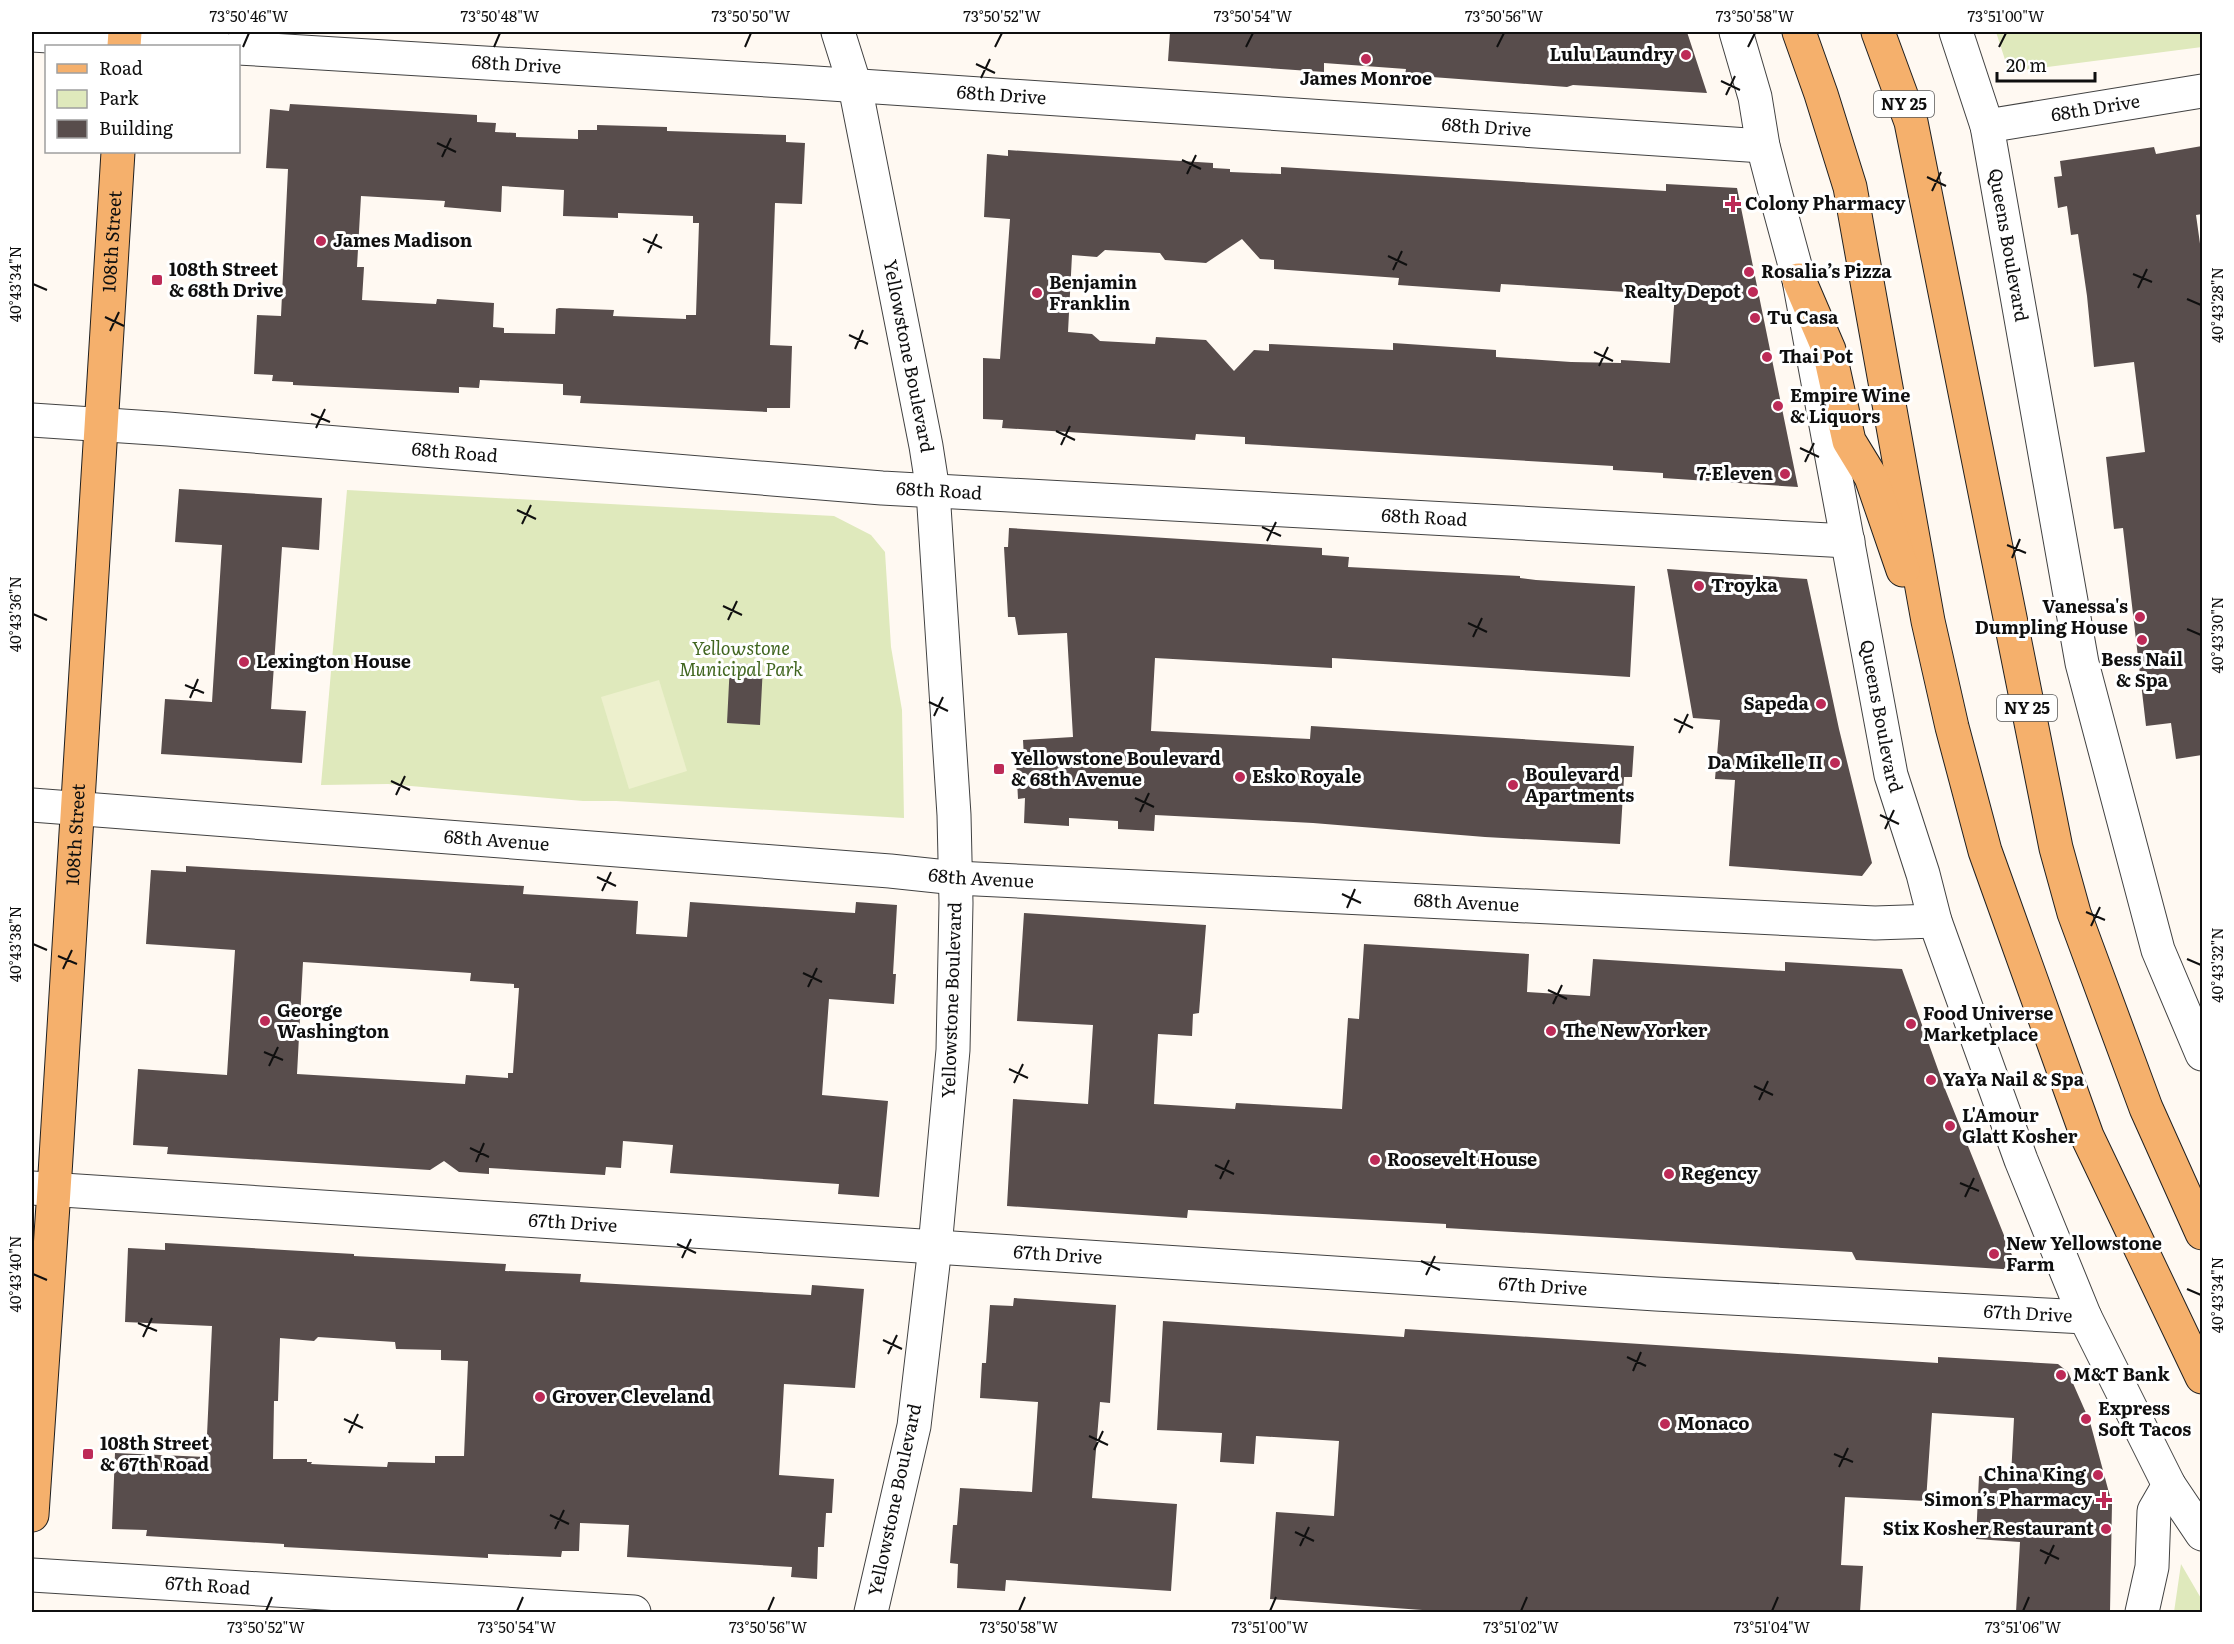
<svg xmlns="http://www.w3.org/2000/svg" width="2234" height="1644" font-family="Literata,serif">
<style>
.green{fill:#dfe9bc}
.pitch{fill:#edf0cd}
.building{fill:#584d4c;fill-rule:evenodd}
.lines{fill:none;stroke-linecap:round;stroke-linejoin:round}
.minor-casing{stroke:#424242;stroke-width:35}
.major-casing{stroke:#202020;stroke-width:35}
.minor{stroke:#fff;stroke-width:33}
.major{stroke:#f5b06c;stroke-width:33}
.ticks{fill:none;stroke:#0f0f0f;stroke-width:2}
.poi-dot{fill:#bd2a57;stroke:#fff;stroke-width:2}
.labels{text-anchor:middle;stroke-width:6;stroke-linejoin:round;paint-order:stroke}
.shield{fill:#fff;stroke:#575757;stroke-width:1.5}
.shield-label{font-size:16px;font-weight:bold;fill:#0f0f0f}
.poi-label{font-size:18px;font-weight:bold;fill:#0f0f0f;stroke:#fff;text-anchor:start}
.street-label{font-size:18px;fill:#0f0f0f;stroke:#fff}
.park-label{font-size:18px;font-style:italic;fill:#416620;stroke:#fff}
.neatline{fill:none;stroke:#0f0f0f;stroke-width:2}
.ticks-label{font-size:15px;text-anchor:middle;fill:#0f0f0f}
</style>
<rect width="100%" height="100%" fill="#fff9f2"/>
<path class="green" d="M1996 32H2202V47L2009 72Z
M347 490 834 516 871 535 885 552 891 647 902 710 904 818 616 801H583L388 784 321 785Z
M2181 1564 2202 1600V1612H2174Z"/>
<path class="pitch" d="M659 680 687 771 629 789 601 697Z"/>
<path class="building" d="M1170 32H1687L1707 93 1573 85 1567 87 1405 75 1406 69 1324 63V72L1168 61Z
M290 104 477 115V122L496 123 495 132 516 133V137L578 139V130H597V125L667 127V131L786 135V142L805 143 802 204 775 203 770 345 792 346 790 408H767V412L580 403 581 396 563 395V384L480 380 479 388 459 387V393L293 385V382L272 381 273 375 254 374 257 315 281 316 288 169 266 168 270 109 289 111ZM502 186 564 190 563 216 618 218V213L693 216V223H699L696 315H686V319L613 316 614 310 559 308 556 309 555 334 504 333V328L493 327 494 303 437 299 436 304 362 300 364 267H357L361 196 445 201 444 207 501 212Z
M2202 146V214L2196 215 2202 258V755L2176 759 2171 723 2146 726 2123 528 2114 529 2106 457 2145 452 2134 362 2094 367 2087 296 2078 234 2071 235 2067 206 2058 208 2054 177 2062 176 2060 161 2154 147 2156 154Z
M1008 150 1213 163V168L1230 169V172L1281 174V167L1666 191V184L1737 188 1798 487 1663 478V473L1613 470V466L1245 444V437L1196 434 1195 440 1002 428 1003 420 983 419V358L1000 359 1010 219 984 217 987 154 1008 156ZM1242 239 1260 259 1274 260V269L1399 278 1398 285 1500 292 1501 284 1626 292V288L1675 292 1670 363 1621 360V363L1571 362 1496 357V350L1393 343V350L1269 344V351L1254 350 1234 371 1206 340 1156 337 1155 344 1100 341 1092 334 1068 332 1072 255 1097 257 1105 250 1160 253 1165 260 1206 263Z
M179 489 322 498 319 550 282 547 271 709 306 711 302 763 161 754 165 699 212 702 222 545 175 542Z
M1009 528 1322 548V555L1349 557 1348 567 1520 576V578L1536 580 1635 586 1630 677 1332 658V668L1155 658 1151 731 1310 739 1311 726 1634 746 1632 777H1624L1620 844 1485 837 1313 823 1155 815 1154 831 1118 829V821L1069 818V826L1024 823 1025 798 1018 799 1016 759 1024 758 1023 740 1073 737 1067 633 1018 635 1015 617H1008L1004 547H1008Z
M1667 569 1807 579 1839 729 1872 863 1862 876 1729 866 1735 780 1715 779 1720 720 1693 718Z
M730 663 763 665 760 725 727 723Z
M186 866 524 886 523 894 638 901 636 934 687 937 690 902 855 913 856 902 897 905 893 974H896L894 1004 829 999 822 1095 888 1101 879 1197 838 1194 839 1184 670 1173 673 1145 623 1141 621 1168 606 1167 605 1175 489 1168V1174L459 1172 444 1161 430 1170 167 1154 168 1147 133 1145 138 1069 227 1075 235 950 146 944 151 870 186 872ZM303 962 471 973 470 981 514 984V988H519L513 1073H508V1078L466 1075 465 1084 297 1074Z
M1024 913 1206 925 1199 1013 1193 1014 1192 1036 1158 1034 1154 1104 1235 1109 1236 1103 1342 1109 1348 1018 1359 1019 1364 944 1529 954 1527 992 1590 996 1593 959 1785 971V962L1902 969 1945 1089 2018 1270 1856 1260 1852 1252 1446 1228V1224L1188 1210 1187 1218 1007 1206 1013 1099 1088 1104 1093 1025 1017 1021Z
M165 1243 354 1254V1256L506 1264 505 1271 581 1274 580 1282 811 1295 812 1285 864 1289 855 1388 784 1384 779 1475 834 1479 832 1513H826L824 1547H818L817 1579 791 1577 792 1567 627 1557 629 1525 580 1523 579 1551H562L561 1557 488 1554V1558L284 1547V1544L146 1536 147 1530 112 1529 115 1453 206 1457 212 1326 125 1322 128 1248 165 1250ZM318 1337 395 1342 396 1349 441 1350V1360L468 1361 464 1456H435V1463L388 1462 387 1467 332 1465 311 1464 312 1462H307V1459H273L274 1401H278L280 1338 314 1341Z
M1014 1298 1116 1305 1110 1403 1100 1402 1092 1498 1177 1504 1171 1591 1006 1580 1005 1591 957 1588 958 1564 950 1563 953 1525H957L960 1488 1032 1492 1038 1402 980 1398 982 1363H986L990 1305 1013 1306Z
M1163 1321 1404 1337 1405 1329 1938 1363V1357L2058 1364 2068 1372 2090 1422 2112 1504 2110 1612H2016L2020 1542 1976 1539 1979 1476 2011 1477 2014 1418 1932 1413 1926 1501 1845 1497 1841 1565 1863 1566 1860 1612H1450L1270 1599 1276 1512 1334 1516 1339 1441 1256 1436 1254 1464 1220 1462 1222 1433 1157 1430Z"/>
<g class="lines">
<defs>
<g id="minor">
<path id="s1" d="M838 32 855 86 926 446 933 491 954 815 956 903 953 1050 935 1247 914 1426 871 1612"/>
<path id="s2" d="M1736 32 1755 97 1763 146 1774 188 1799 280 1891 775 1923 874 1935 921 2021 1160 2085 1317 2169 1485 2202 1534"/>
<path id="s3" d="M1956 32 1987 126 2082 663 2158 950 2202 1054"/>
<path d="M32 35 217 46"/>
<path id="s4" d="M238 48 801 82 1763 146"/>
<path id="s5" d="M1987 126 2202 91"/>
<path id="s6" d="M32 420 168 429 882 488 1848 541"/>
<path id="s7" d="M32 805 890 871 956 878 1875 923 1935 921"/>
<path id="s8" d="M32 1188 1656 1294 2085 1317"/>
<path id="s9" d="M32 1575 634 1612"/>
<path d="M2142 1612 2152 1567 2154 1511 2169 1485"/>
</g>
<g id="major">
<path d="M1799 32 1821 94 1850 187 1928 621 1952 727 1985 851 2087 1136 2202 1377"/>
<path d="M1878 32 1911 122 2056 848 2074 913 2146 1108 2202 1233"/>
<path d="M124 46 125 32"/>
<path d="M1799 280 1829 350 1849 441 1871 477 1903 570"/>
<path id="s10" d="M32 1515 54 1190 118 152"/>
</g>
</defs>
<use href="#minor" class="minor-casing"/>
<use href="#major" class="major-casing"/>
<use href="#minor" class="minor"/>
<use href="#major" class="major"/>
</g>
<path class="ticks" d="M243 47 249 33M494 47 500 33M745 47 751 33M995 47 1002 33M1246 47 1253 33M1497 47 1504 33M1748 47 1755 33M1999 47 2006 33M976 64 995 73M981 78 990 59M1721 81 1740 90M1726 95 1735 76M437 143 456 152M442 157 451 138M1182 160 1201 169M1187 174 1196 155M1927 177 1946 186M1932 191 1941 172M643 239 662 248M648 253 657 234M1388 256 1407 265M1393 270 1402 251M2133 274 2152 282M33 284 47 290M2138 288 2147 269M2187 299 2201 305M105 317 124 326M110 331 119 312M849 335 868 344M855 349 863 330M1594 352 1613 361M1599 366 1608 347M311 414 330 422M316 428 325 409M1056 431 1075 440M1061 445 1070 426M1800 448 1819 457M1805 462 1814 443M517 510 536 519M522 524 531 505M1262 527 1281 536M1267 541 1276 522M2007 545 2026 553M2012 558 2020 539M723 606 742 615M33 614 47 620M728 620 737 601M1468 623 1487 632M2187 629 2201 635M1473 637 1482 618M185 685 204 693M190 698 198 679M929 702 948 711M934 716 943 697M1674 719 1693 728M1679 733 1688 714M391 781 410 790M396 795 405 776M1135 798 1154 807M1140 812 1149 793M1880 815 1899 824M1885 829 1894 810M597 877 616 886M602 891 611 872M1342 894 1361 903M1347 908 1355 889M2086 912 2105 920M2091 926 2100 907M33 944 47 950M58 956 77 964M2187 959 2201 965M63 969 72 950M803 973 822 982M808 987 817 968M1548 990 1567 999M1553 1004 1562 985M264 1052 283 1060M269 1066 278 1047M1009 1069 1028 1078M1014 1083 1023 1064M1754 1086 1773 1095M1759 1100 1768 1081M470 1148 489 1157M476 1162 484 1143M1215 1165 1234 1174M1220 1179 1229 1160M1960 1183 1979 1191M1965 1197 1974 1178M677 1244 696 1253M682 1258 691 1239M1421 1261 1440 1270M33 1274 47 1280M1426 1275 1435 1256M2187 1289 2201 1295M138 1323 157 1331M143 1337 152 1318M883 1340 902 1349M888 1354 897 1335M1627 1357 1646 1366M1633 1371 1641 1352M344 1419 363 1428M349 1433 358 1414M1089 1436 1108 1445M1094 1450 1103 1431M1834 1454 1853 1462M1839 1467 1848 1448M550 1515 569 1524M555 1529 564 1510M1295 1532 1314 1541M1300 1546 1309 1527M2040 1550 2059 1559M2045 1564 2054 1545M266 1611 272 1597M517 1611 523 1597M768 1611 774 1597M1019 1611 1025 1597M1270 1611 1276 1597M1521 1611 1527 1597M1772 1611 1778 1597M2023 1611 2029 1597"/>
<g class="poi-dot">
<circle cx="1686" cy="55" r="6"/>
<circle cx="1366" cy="59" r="6"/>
<path d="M1730 195h6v6h6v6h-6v6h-6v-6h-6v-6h6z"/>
<circle cx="321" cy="241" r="6"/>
<circle cx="1749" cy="272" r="6"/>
<rect x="151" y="274" width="12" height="12" rx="3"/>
<circle cx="1753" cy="292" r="6"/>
<circle cx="1037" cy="293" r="6"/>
<circle cx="1755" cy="318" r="6"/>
<circle cx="1767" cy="357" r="6"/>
<circle cx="1778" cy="406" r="6"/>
<circle cx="1785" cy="474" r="6"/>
<circle cx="1699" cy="586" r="6"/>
<circle cx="2140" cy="617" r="6"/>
<circle cx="2142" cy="640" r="6"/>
<circle cx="244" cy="662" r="6"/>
<circle cx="1821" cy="704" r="6"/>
<circle cx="1835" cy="763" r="6"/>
<rect x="993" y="763" width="12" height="12" rx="3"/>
<circle cx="1240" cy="777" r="6"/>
<circle cx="1513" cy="785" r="6"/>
<circle cx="265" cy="1021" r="6"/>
<circle cx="1911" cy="1024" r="6"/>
<circle cx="1551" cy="1031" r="6"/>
<circle cx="1931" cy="1080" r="6"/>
<circle cx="1950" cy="1126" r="6"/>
<circle cx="1375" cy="1160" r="6"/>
<circle cx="1669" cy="1174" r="6"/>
<circle cx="1994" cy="1254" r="6"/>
<circle cx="2061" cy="1375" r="6"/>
<circle cx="540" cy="1397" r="6"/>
<circle cx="2086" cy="1419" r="6"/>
<circle cx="1665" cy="1424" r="6"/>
<rect x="82" y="1448" width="12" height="12" rx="3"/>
<circle cx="2098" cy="1475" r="6"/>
<path d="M2101 1491h6v6h6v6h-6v6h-6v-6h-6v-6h6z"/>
<circle cx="2106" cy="1529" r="6"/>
</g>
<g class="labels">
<g class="shield">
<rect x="1874" y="91" width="60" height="26" rx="4.5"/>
<rect x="1997" y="695" width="60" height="26" rx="4.5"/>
</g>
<g class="shield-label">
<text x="1904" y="110">NY 25</text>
<text x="2027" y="714">NY 25</text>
</g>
<g class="poi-label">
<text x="1674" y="61" text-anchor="end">Lulu Laundry</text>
<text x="1366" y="85" text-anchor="middle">James Monroe</text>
<text x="1745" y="210">Colony Pharmacy</text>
<text x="333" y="247">James Madison</text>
<text x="169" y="276">108th Street<tspan x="169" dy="21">&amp; 68th Drive</tspan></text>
<text x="1761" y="278">Rosalia’s Pizza</text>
<text x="1049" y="289">Benjamin<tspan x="1049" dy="21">Franklin</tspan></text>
<text x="1741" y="298" text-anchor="end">Realty Depot</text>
<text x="1767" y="324">Tu Casa</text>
<text x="1779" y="363">Thai Pot</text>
<text x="1790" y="402">Empire Wine<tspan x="1790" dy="21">&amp; Liquors</tspan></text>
<text x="1773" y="480" text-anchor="end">7-Eleven</text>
<text x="1711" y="592">Troyka</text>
<text x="2128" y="613" text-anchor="end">Vanessa's<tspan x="2128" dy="21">Dumpling House</tspan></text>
<text x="2142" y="666" text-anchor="middle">Bess Nail<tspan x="2142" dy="21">&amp; Spa</tspan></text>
<text x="256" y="668">Lexington House</text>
<text x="1809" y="710" text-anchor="end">Sapeda</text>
<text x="1011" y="765">Yellowstone Boulevard<tspan x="1011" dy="21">&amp; 68th Avenue</tspan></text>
<text x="1823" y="769" text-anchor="end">Da Mikelle II</text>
<text x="1525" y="781">Boulevard<tspan x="1525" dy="21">Apartments</tspan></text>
<text x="1252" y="783">Esko Royale</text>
<text x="277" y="1017">George<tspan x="277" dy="21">Washington</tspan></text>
<text x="1923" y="1020">Food Universe<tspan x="1923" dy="21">Marketplace</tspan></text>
<text x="1563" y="1037">The New Yorker</text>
<text x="1943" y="1086">YaYa Nail &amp; Spa</text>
<text x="1962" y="1122">L'Amour<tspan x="1962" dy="21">Glatt Kosher</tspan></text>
<text x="1387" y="1166">Roosevelt House</text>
<text x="1681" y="1180">Regency</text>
<text x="2006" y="1250">New Yellowstone<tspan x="2006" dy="21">Farm</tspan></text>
<text x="2073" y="1381">M&amp;T Bank</text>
<text x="552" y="1403">Grover Cleveland</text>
<text x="2098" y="1415">Express<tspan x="2098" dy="21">Soft Tacos</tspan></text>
<text x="1677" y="1430">Monaco</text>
<text x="100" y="1450">108th Street<tspan x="100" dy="21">&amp; 67th Road</tspan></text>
<text x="2086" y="1481" text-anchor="end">China King</text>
<text x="2092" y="1506" text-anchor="end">Simon’s Pharmacy</text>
<text x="2094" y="1535" text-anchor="end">Stix Kosher Restaurant</text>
</g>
<g class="street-label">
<text dy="6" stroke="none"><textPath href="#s4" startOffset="279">68th Drive</textPath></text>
<text dy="6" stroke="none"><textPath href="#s4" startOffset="765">68th Drive</textPath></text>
<text dy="6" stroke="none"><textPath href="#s5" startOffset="110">68th Drive</textPath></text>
<text dy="6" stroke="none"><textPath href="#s4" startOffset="1251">68th Drive</textPath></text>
<text dy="6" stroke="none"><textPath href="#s10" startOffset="1276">108th Street</textPath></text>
<text dy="6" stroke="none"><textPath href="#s3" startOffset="220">Queens Boulevard</textPath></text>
<text dy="6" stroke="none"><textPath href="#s1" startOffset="332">Yellowstone Boulevard</textPath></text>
<text dy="6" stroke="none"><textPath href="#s6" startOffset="424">68th Road</textPath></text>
<text dy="6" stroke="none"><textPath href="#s6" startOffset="910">68th Road</textPath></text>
<text dy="6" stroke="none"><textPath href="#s6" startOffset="1396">68th Road</textPath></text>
<text dy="6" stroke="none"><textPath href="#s2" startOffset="700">Queens Boulevard</textPath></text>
<text dy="6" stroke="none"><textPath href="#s10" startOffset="682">108th Street</textPath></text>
<text dy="6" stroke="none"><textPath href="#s7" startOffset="466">68th Avenue</textPath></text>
<text dy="6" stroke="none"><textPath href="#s7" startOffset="952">68th Avenue</textPath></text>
<text dy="6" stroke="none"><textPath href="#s7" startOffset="1438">68th Avenue</textPath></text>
<text transform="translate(952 1000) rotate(-88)" y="6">Yellowstone Boulevard</text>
<text dy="6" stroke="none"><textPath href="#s8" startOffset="542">67th Drive</textPath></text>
<text dy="6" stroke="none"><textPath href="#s8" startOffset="1028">67th Drive</textPath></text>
<text dy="6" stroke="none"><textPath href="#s8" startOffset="1514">67th Drive</textPath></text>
<text dy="6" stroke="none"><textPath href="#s8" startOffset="2000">67th Drive</textPath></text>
<text transform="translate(895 1500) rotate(-78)" y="6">Yellowstone Boulevard</text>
<text dy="6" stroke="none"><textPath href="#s9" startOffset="176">67th Road</textPath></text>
</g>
<g class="park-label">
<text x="741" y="655">Yellowstone<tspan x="741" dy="21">Municipal Park</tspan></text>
</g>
</g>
<rect width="2234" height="1644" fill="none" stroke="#ffffff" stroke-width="66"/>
<rect x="45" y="45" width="195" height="108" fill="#ffffff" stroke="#9f9f9f" stroke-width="1.5"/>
<rect x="57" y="64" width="30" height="9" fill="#f5b06c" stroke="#9f9f9f" stroke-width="1.5"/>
<text x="99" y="75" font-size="18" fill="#0f0f0f">Road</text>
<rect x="57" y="90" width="30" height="18" fill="#dfe9bc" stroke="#9f9f9f" stroke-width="1.5"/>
<text x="99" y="105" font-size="18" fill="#0f0f0f">Park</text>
<rect x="57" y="120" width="30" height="18" fill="#584d4c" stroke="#9f9f9f" stroke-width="1.5"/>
<text x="99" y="135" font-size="18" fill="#0f0f0f">Building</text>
<path d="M1997 72v9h98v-9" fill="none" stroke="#0f0f0f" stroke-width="3"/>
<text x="2006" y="72" font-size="18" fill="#0f0f0f" stroke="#ffffff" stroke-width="4.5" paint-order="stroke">20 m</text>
<rect x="33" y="33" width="2168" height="1578" class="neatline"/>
<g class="ticks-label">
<text x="249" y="22">73°50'46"W</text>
<text x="500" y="22">73°50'48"W</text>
<text x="751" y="22">73°50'50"W</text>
<text x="1002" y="22">73°50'52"W</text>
<text x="1253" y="22">73°50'54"W</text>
<text x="1504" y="22">73°50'56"W</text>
<text x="1755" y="22">73°50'58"W</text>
<text x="2006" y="22">73°51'00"W</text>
<text transform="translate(16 284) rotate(-90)" y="5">40°43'34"N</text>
<text transform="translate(2218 305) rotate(-90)" y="5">40°43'28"N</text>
<text transform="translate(16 614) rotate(-90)" y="5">40°43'36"N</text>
<text transform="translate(2218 635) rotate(-90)" y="5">40°43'30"N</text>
<text transform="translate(16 944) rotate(-90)" y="5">40°43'38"N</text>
<text transform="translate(2218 965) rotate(-90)" y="5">40°43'32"N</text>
<text transform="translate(16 1274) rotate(-90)" y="5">40°43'40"N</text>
<text transform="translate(2218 1295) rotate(-90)" y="5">40°43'34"N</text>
<text x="266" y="1633">73°50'52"W</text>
<text x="517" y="1633">73°50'54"W</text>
<text x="768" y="1633">73°50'56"W</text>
<text x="1019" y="1633">73°50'58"W</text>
<text x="1270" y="1633">73°51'00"W</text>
<text x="1521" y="1633">73°51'02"W</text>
<text x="1772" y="1633">73°51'04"W</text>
<text x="2023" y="1633">73°51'06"W</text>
</g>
</svg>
